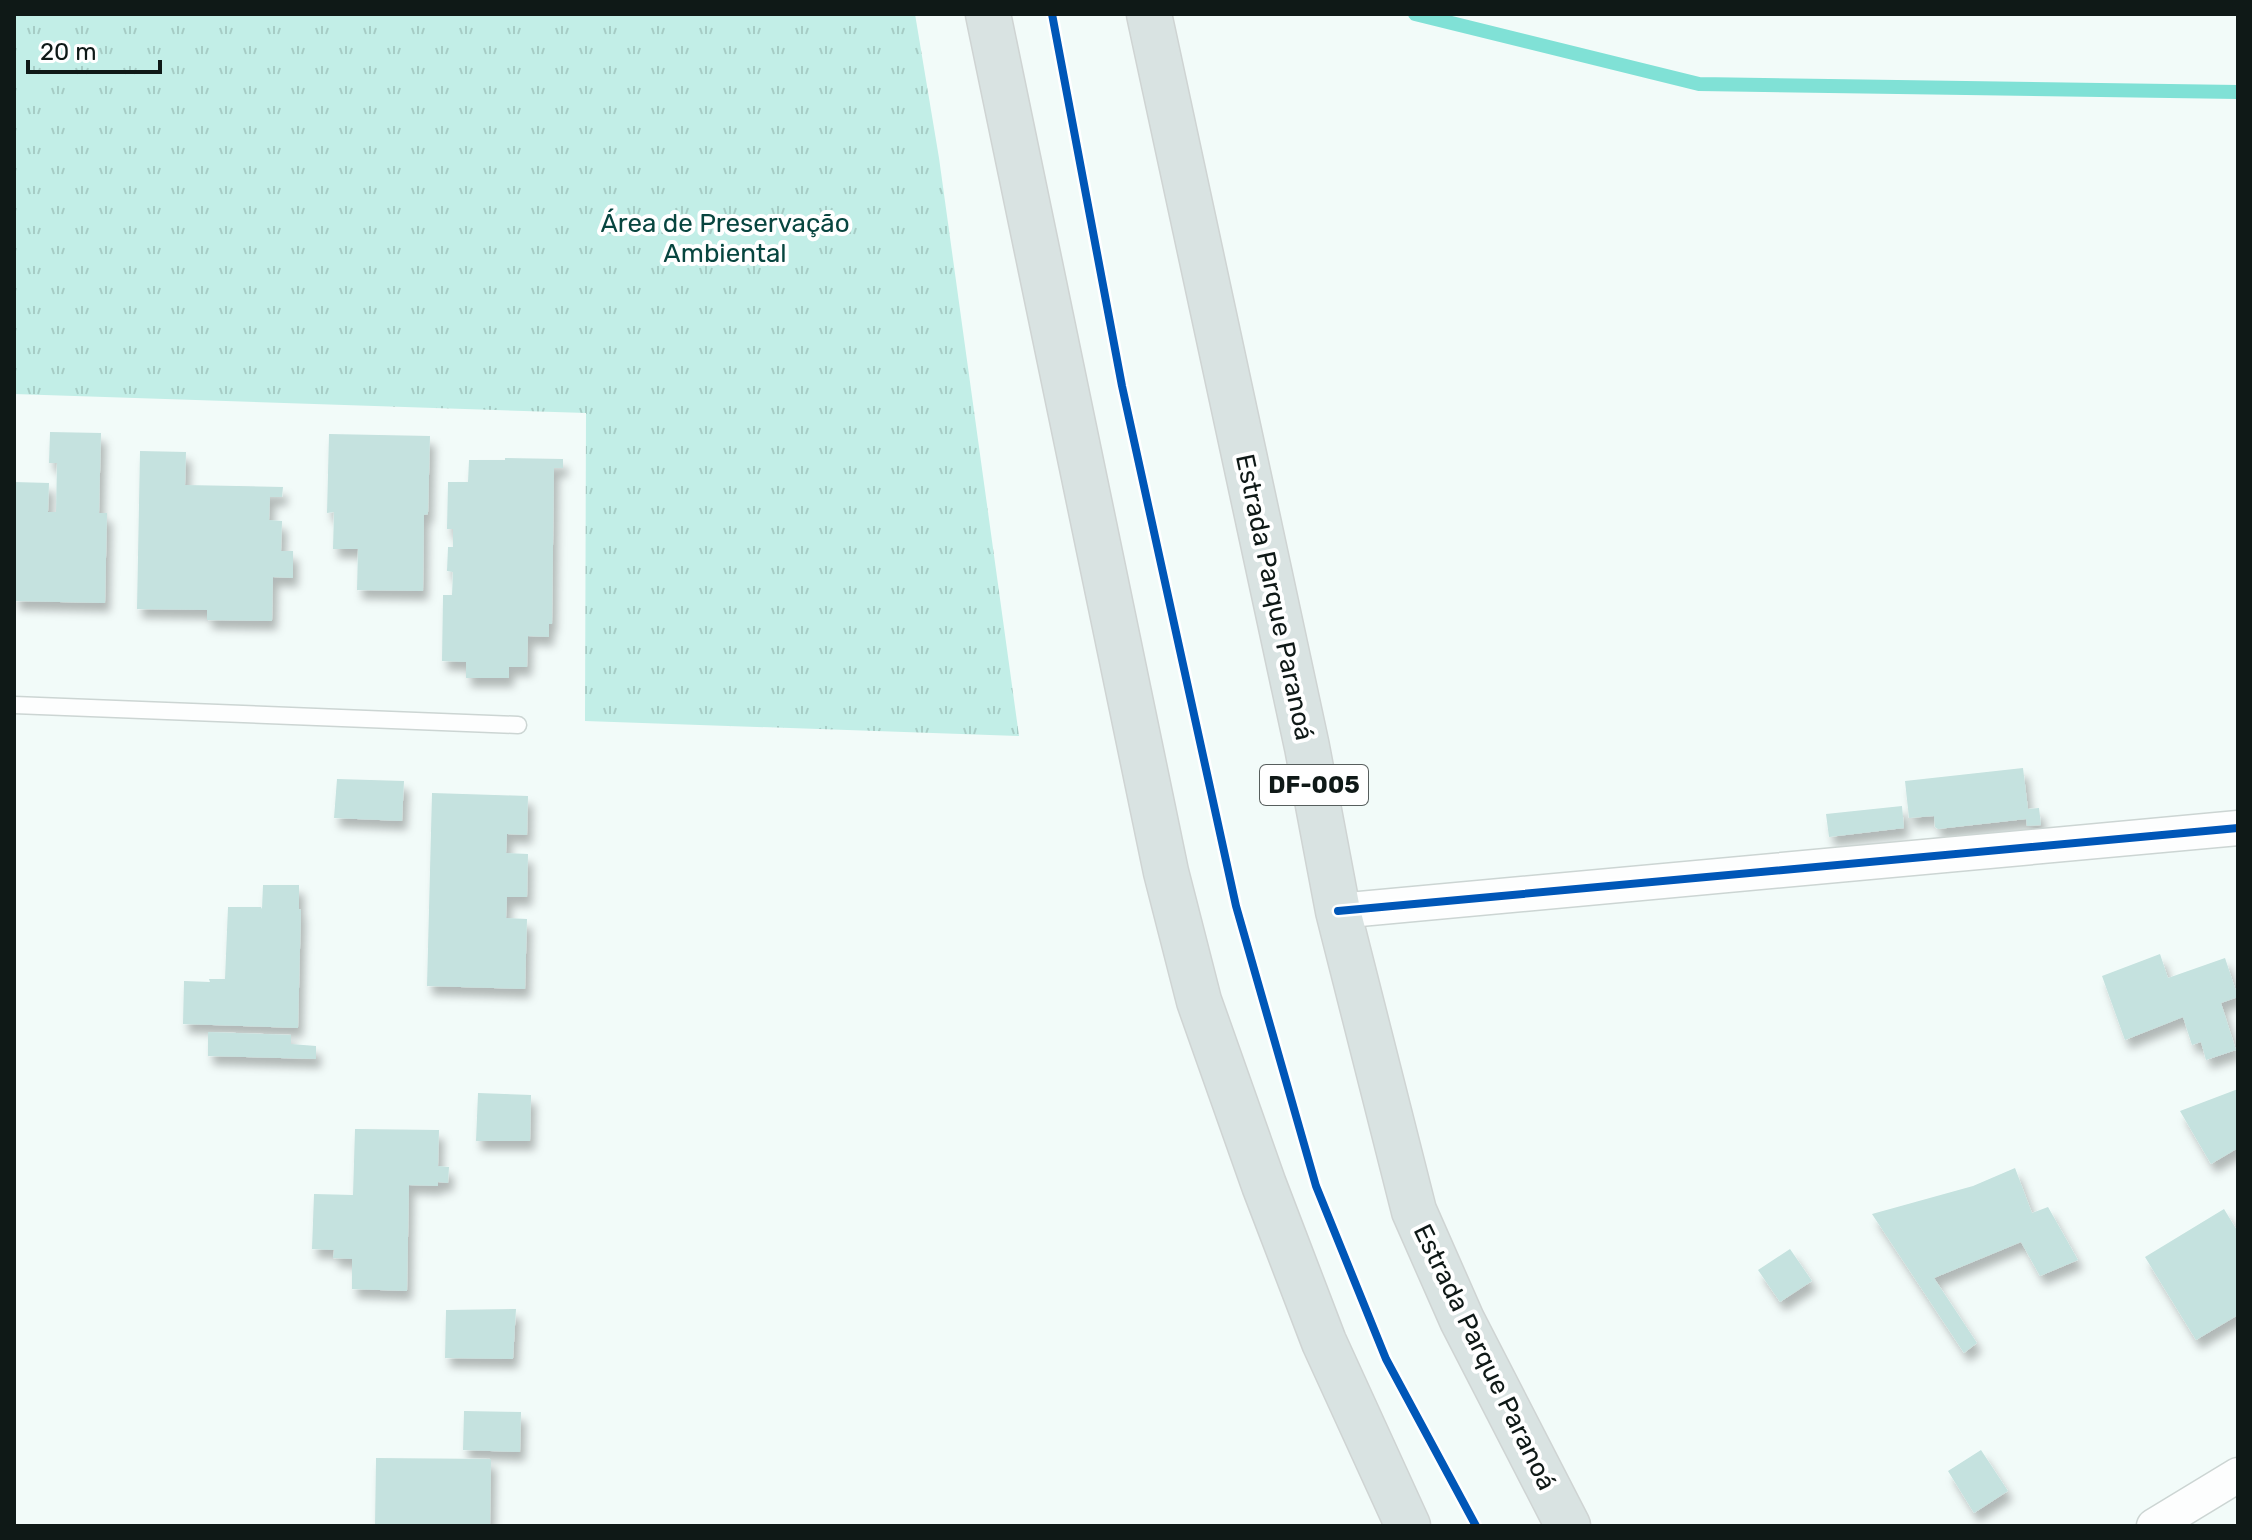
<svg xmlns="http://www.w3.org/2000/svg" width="2252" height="1540" font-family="Rubik,sans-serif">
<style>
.park{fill:url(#park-tufts)}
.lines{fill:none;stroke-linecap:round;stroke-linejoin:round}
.stream{stroke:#80e1d6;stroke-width:14}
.building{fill:#c5e2df;filter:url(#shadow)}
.service-casing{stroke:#ccd5d3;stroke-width:19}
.minor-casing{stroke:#ccd5d3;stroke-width:37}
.primary-casing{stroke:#cfd4d3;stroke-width:47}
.service{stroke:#fdfefe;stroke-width:16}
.minor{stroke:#fdfefe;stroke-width:34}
.primary{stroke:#d9e3e2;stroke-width:44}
.cycleway-casing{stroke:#fff;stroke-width:13}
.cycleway{stroke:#0057b8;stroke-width:8}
.labels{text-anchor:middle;stroke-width:8;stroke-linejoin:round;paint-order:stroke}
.shield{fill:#fff;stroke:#575e5d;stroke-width:2}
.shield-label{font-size:24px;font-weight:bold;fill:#0f1917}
.park-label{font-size:26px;fill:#07453f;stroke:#fff}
.street-label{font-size:26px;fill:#0f1917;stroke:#fff}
</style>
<defs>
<pattern id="park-tufts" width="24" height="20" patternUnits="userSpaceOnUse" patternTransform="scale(2)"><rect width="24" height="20" fill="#c2eee7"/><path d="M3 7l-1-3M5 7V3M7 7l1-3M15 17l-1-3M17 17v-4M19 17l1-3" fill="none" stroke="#a6ccc5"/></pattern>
<filter id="shadow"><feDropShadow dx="5" dy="9" stdDeviation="4" flood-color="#0004"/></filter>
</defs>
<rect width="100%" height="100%" fill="#f2fbf9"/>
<path class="park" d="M14 14H915L939 158 1019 736 585 721 586 413 14 394Z"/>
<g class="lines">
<path class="stream" d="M1415 14 1699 84 2238 92"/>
</g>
<path class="building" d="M50 432 101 433 99 513H107L105 603 14 601V482L49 483 48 512H56L57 463H49Z
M329 434 430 436 428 514 424 515 423 591 357 590 358 549H333L334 512 327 513Z
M140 451 186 452 185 485 283 487 282 497H270L269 520 282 521 281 551H293V578L273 577 272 621 207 620V610L137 609Z
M505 458 563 459V468H554L552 624H549V637L528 636 527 667H509V678H466V662L442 661 443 595H452L453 572 447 571 448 547H453V529H447L448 482H468L469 460H505Z
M2023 768 2028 809 2039 808 2041 825 2027 826 2026 819 1938 829 1935 827 1934 816 1909 818 1905 781Z
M337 779 404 781 402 821 334 818Z
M432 793 528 796 527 835 507 834 506 853 528 854 527 897H507L506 918 527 919 525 989 427 986Z
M1902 806 1904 828 1829 837 1826 814Z
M263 885H299V909L301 910 298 1028 183 1024 184 981 210 982 209 979H225L228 907H261L262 909Z
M2160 954 2168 978 2225 958 2238 997 2221 1003 2236 1050 2206 1060 2201 1042 2192 1045 2183 1017 2125 1040 2102 976Z
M208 1032 291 1035V1044L316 1046V1059L208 1056Z
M2238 1089V1148L2211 1164 2180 1111Z
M478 1093 531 1095 530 1141H476Z
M355 1129 439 1130 438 1166 449 1167 448 1183 438 1182V1186L409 1185 407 1291 352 1289V1259L333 1258 334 1250 312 1249 314 1194 353 1195Z
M2015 1168 2032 1213 2048 1207 2078 1260 2040 1276 2021 1242 1934 1278 1977 1343 1964 1353 1872 1214 1973 1186Z
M2224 1209 2238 1232V1315L2196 1340 2145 1257Z
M1790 1249 1812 1281 1780 1302 1758 1270Z
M516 1309 513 1359 445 1358 446 1310Z
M464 1411 521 1412 520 1452 463 1450Z
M1981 1450 2008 1491 1974 1513 1948 1471Z
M376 1458 491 1459 490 1526H375Z"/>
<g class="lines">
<defs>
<path id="service" d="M14 705 518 725"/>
<path id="minor" d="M1338 911 2238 828
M2154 1526 2238 1475"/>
<path id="primary" d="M988 14 1166 872 1199 1001 1264 1185 1324 1342 1408 1526
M1149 14 1307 747 1338 911 1414 1211 1462 1320 1568 1526"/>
</defs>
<use href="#service" class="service-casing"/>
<use href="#minor" class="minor-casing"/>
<use href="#primary" class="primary-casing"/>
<use href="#service" class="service"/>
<use href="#minor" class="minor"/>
<use href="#primary" class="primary"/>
<defs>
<path id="cycleway" d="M1052 14 1122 386 1236 906 1316 1186 1386 1359 1476 1526
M1338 911 2238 828"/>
</defs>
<use href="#cycleway" class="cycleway-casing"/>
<use href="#cycleway" class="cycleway"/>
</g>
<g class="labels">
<rect class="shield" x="1260" y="765" width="108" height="40" rx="6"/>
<g class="shield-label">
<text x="1314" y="793">DF-005</text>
</g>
<g class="park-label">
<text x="725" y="232">Área de Preservação<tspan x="725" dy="30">Ambiental</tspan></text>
</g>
<g class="street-label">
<text transform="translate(1275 597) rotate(78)" y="9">Estrada Parque Paranoá</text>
<text transform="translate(1485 1357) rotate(64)" y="9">Estrada Parque Paranoá</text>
</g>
</g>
<rect width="2252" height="1540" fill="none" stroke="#0f1917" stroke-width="32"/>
<path d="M28 60v12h132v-12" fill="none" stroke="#0f1917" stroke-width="4"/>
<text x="40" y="60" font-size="24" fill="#0f1917" stroke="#ffffff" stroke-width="6" paint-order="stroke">20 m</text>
</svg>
